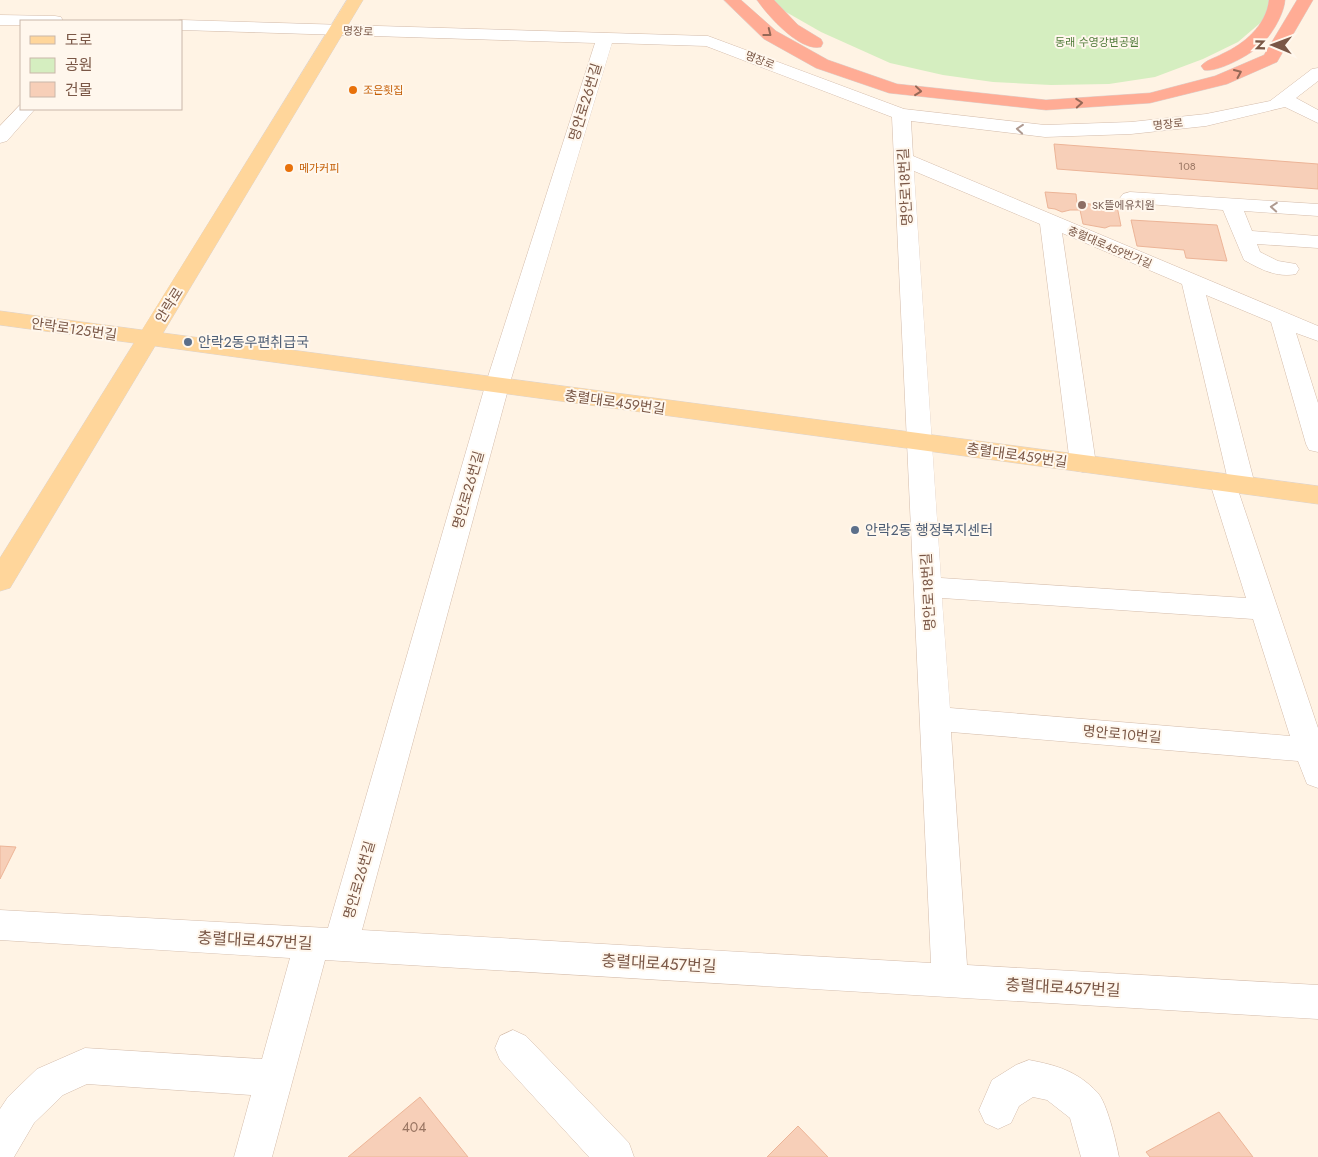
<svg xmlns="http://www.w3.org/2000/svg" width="1318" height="1157" font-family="Jost,'Noto Sans KR',sans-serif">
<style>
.green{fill:#d5eec0}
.building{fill:#f7cfb8;stroke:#ecb497}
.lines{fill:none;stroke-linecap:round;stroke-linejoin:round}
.minor-casing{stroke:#d4bcab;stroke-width:1}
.major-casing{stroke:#dcd3cf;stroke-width:1}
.highway-casing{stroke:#dcd3cf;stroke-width:1}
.minor{fill:#fff;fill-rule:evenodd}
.major{fill:#ffd69b;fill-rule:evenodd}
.highway{fill:#ffac95;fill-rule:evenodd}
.oneway{stroke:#956856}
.oneway2{stroke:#af9a90}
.food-dot{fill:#e8710a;stroke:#fff7ed;stroke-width:2}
.education-dot{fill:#8d6e63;stroke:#fff7ed;stroke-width:2}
.service-dot{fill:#5c6f8a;stroke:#fff7ed;stroke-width:2}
.labels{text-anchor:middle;stroke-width:4;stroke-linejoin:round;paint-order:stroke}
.far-street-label{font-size:11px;fill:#7a5746;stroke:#fff7ed}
.far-park-label{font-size:11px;fill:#507b3a;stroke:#fff7ed}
.far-food-label{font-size:11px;fill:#c56008;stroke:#fff7ed;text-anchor:start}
.number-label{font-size:11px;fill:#997562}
.far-education-label{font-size:11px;fill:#785e54;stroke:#fff7ed;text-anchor:start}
.street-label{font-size:14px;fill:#7a5746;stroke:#fff7ed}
.service-label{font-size:14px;fill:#4e5e75;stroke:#fff7ed;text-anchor:start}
.near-number-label{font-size:14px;fill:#997562}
.near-street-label{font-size:16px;fill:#7a5746;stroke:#fff7ed}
</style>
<rect width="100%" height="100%" fill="#fff3e4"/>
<path class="green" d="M765 0H1271L1266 18 1238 42 1203 59 1155 77 1109 84 1051 85 993 82 943 75 890 63 821 32Z"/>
<path class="building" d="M1054 144 1318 164V189L1057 169Z
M1045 192 1076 194 1077 203 1117 206 1121 226H1110L1105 228 1083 224 1080 210H1070L1062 212 1055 209 1048 208Z
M1131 220 1217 225 1227 261 1186 258 1184 250 1137 246Z
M0 846 16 847 0 879Z
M420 1097 468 1157H348Z
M1219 1112 1253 1157H1150L1146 1152Z
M798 1126 828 1157H767Z"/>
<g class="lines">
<defs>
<path id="minor" d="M0 15 55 16 61 17 63 21H21V25H0Z
M181 20 708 36 904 109 1045 125 1131 122 1206 114 1270 101 1312 69 1318 68V81L1296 98 1318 110V123L1285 107 1206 126 1131 134 1045 137 911 121 913 156 1318 326V341L1296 333 1318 403V452L1309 450 1306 444 1271 322 1206 295 1255 485 1251 491 1239 493 1318 728V788L1307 784 1298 761 951 732 967 965 1318 985V1019L325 960 272 1157H234L251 1095 87 1084 63 1095 34 1123 14 1157H0V1109L8 1097 37 1069 85 1048 262 1059 290 958 0 940V910L328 928 485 386 595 43 181 30V21H176ZM612 43 706 46 892 117 931 963 362 930 509 386ZM914 171 1040 224 1070 464 1074 470 1083 472 1092 470 1096 464 1062 233 1182 284 1227 476 1223 474 1214 477 1210 483 1246 598 941 578ZM942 598 1253 619 1290 736 950 708Z
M20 105H21V109H35L7 141 0 143V126Z
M1130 192 1318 204V216L1244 211 1252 231 1318 236V248L1257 244 1260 252 1278 261 1296 264 1299 269 1296 274C1277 278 1260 269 1244 260L1223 210 1123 202 1120 198 1123 194Z
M513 1030 526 1036 629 1143 634 1157H589L500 1060 495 1048 500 1036Z
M1029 1060C1056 1065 1077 1071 1097 1092 1107 1102 1116 1142 1119 1157H1081L1070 1118 1047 1100 1033 1097 1019 1106 1011 1123 998 1129 985 1123 979 1110 992 1080 1016 1065Z"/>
<path id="major" d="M347 0H363L163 333 1318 486V504L155 346 10 588 0 591V558L134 343 0 325V311L142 330Z"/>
<path id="highway" d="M724 0H741L776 31 828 60 897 84 1046 100 1150 93 1215 76 1264 55 1297 0H1313L1277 62 1227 84 1150 103 1046 110 889 93 816 68 764 39Z
M757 0H774L798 25 821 39 823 43 821 47C800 52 768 16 757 0Z
M1269 0H1285C1284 14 1273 32 1264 42 1254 53 1218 73 1204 70L1201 66C1206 60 1215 58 1222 54 1244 44 1266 26 1269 0Z"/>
</defs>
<use href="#minor" class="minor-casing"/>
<use href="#major" class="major-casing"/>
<use href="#highway" class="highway-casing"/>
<use href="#minor" class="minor"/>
<use href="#major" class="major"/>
<use href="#highway" class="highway"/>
</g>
<defs><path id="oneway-chevron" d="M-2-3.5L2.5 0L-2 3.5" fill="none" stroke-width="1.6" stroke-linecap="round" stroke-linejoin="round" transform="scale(1.25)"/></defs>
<g class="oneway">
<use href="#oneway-chevron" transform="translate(768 33) rotate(38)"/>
<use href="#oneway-chevron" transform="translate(1238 73) rotate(-24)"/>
<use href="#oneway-chevron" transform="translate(918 91) rotate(6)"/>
<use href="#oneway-chevron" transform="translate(1079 103) rotate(-4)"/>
</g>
<g class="oneway2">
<use href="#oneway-chevron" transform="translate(1020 129) rotate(-175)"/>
<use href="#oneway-chevron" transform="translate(1274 207) rotate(-176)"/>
</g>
<g class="food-dot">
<circle cx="353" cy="90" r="5"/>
<circle cx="289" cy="168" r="5"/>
</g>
<circle class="education-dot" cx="1082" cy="205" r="5"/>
<g class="service-dot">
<circle cx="188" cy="342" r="5"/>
<circle cx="855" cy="530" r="5"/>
</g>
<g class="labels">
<g class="far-street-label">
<text transform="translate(358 31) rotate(2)" y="4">명장로</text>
<text transform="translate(760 60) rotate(21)" y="4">명장로</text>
<text transform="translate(1168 124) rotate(-6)" y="4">명장로</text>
<text transform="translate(1110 247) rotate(23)" y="4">충렬대로459번가길</text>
</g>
<g class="far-park-label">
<text x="1097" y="46">동래 수영강변공원</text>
</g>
<g class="far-food-label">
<text x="363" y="94">조은횟집</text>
<text x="299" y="172">메가커피</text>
</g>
<g class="number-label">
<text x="1187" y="170">108</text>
</g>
<g class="far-education-label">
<text x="1092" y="209">SK뜰에유치원</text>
</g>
<g class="street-label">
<text transform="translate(585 102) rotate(-73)" y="5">명안로26번길</text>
<text transform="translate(905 187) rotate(-93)" y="5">명안로18번길</text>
<text transform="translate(169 305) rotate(-58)" y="5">안락로</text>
<text transform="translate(74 329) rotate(8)" y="5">안락로125번길</text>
<text transform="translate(615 402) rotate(8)" y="5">충렬대로459번길</text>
<text transform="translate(1017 455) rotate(8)" y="5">충렬대로459번길</text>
<text transform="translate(468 490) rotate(-74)" y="5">명안로26번길</text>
<text transform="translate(928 592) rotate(-93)" y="5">명안로18번길</text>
<text transform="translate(1122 734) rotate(5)" y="5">명안로10번길</text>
<text transform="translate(359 880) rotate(-74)" y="5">명안로26번길</text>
</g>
<g class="service-label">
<text x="198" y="347">안락2동우편취급국</text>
<text x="865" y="535">안락2동 행정복지센터</text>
</g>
<g class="near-number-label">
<text x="414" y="1132">404</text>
</g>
<g class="near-street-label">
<text transform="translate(255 940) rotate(3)" y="6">충렬대로457번길</text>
<text transform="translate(659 963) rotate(3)" y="6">충렬대로457번길</text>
<text transform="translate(1063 987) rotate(3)" y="6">충렬대로457번길</text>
</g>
</g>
<rect x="20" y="20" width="162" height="90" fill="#fff7ed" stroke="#cab7aa"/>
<rect x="30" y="36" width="25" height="8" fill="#ffd69b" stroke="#cab7aa"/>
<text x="65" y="45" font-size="15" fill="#7a5746">도로</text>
<rect x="30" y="58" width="25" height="15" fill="#d5eec0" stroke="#cab7aa"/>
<text x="65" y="70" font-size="15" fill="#7a5746">공원</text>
<rect x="30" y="82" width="25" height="15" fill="#f7cfb8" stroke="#cab7aa"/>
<text x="65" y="95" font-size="15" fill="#7a5746">건물</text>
<g transform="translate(1273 45) rotate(271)" stroke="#fff7ed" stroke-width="4" paint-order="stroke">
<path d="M0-4L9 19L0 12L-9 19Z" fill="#7a5746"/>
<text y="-8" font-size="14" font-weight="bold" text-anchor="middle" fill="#7a5746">N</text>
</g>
</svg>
